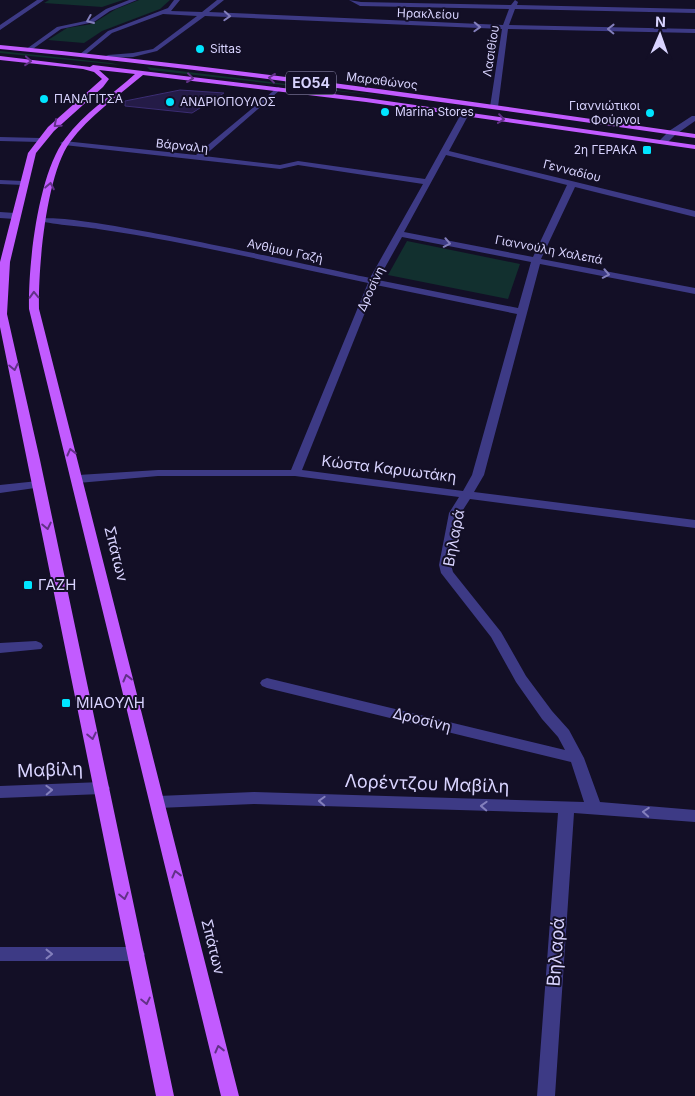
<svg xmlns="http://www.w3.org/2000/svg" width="695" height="1096" font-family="Inter,sans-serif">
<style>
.green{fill:#12302f}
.building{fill:#241b47;stroke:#3b2d73}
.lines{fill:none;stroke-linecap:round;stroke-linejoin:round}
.minor{fill:#3d3a85;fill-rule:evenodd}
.major{fill:#c25bff;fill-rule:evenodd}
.oneway{stroke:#837fbc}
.oneway2{stroke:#623188}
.poi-dot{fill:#00e5ff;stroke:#130f26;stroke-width:2}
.labels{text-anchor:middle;stroke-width:4;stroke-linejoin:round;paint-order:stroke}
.far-street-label{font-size:12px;fill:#d9d4ff;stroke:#130f26}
.far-poi-label{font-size:12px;fill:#d9d4ff;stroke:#130f26;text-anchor:start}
.shield{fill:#130f26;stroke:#9e99be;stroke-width:1}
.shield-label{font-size:14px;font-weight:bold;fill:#d9d4ff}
.street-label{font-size:15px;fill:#d9d4ff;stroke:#130f26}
.poi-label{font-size:15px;fill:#d9d4ff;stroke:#130f26;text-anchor:start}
.near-street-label{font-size:18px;fill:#d9d4ff;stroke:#130f26}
</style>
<rect width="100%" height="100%" fill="#130f26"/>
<path class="green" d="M49 0H123L102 7 44 3Z
M139 0H170L160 9 102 31 84 43 48 40 67 28 92 24 116 9Z
M0 51 111 63 120 65 0 53Z
M147 67 400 98 150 70Z
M407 241 520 264 508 299 388 275Z"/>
<path class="building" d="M180 90 224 93 192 113 125 106V101Z"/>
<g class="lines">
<path class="minor" d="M37 0H44L0 30V25Z
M129 0H137L110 11 94 22 61 29 30 51 25 50 57 27 90 20 106 9Z
M174 0H180L171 11 202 12 217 0H224L209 12 503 25 509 9 360 6 349 0 361 2 511 5 515 0 518 2 517 5 695 9V13L515 9 509 25 695 29V33L508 29 498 107 494 109 490 107 502 29 205 16 157 51 133 57 106 58V56L108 55 133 53 153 49 197 16 163 14 112 33 84 56 79 55 108 31 168 8Z
M278 87 282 89 280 90 204 156 280 165 298 161 425 179 461 114 465 112 469 114 449 151 695 211V217L575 187 541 259 695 288V294L540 264 484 475 474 492 695 520V528L470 499 461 513 451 565 453 572 501 632 526 676 552 711 569 730 584 758 600 802 695 810V822L574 813 555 1096H537L558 813 254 804 158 808 153 806 150 802 153 798 158 796 254 792 584 802 571 762 267 688 262 686 260 683 262 680 267 678 565 750 558 737 542 719 516 682 491 637 441 573 439 565 449 513 459 497 295 476H158L78 483 72 479 78 475 158 470H291L368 283C278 264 189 242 98 229 88 227 44 224 39 220 55 207 330 270 370 278L423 184 298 165 280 169 64 145 60 143 64 141 196 155ZM446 155 567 185 533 257 404 232ZM402 237 531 262 518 308 378 280ZM376 285 517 314 472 475 463 491 302 470Z
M692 116H695V121L675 135 666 144H660V140L669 131Z
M0 137 40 138 44 140 40 142 0 141Z
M0 180 23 181 27 183 23 185 0 184Z
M0 212 15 213 19 216 15 219 0 218Z
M38 481 42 483 44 485 42 487 0 493V485Z
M36 641 41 643 43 646 41 649 0 653V643Z
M102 782 107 784 110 788 107 792 102 794 0 798V786Z
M0 947H136L142 949 145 954 142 959 136 961H0Z"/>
<path class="major" d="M0 45C232 67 464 100 695 134V138C464 105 233 71 0 49Z
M0 56 90 67 93 65 366 98 695 145V149L366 102 143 75C118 96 89 116 70 142 46 175 38 268 39 309L239 1096H221L29 309C28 265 38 174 65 139 84 113 112 95 135 74L99 70 109 79 103 87 54 131 36 153 10 262 7 314 40 460 174 1096H156L0 327V262L28 153 48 127 102 79 94 72 83 69 0 60Z"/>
</g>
<defs><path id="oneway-chevron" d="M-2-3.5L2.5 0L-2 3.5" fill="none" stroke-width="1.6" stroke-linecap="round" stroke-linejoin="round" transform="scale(1.25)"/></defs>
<g class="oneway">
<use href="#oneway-chevron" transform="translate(227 16) rotate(3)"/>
<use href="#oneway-chevron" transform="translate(90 20) rotate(157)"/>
<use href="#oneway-chevron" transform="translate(477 27) rotate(2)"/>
<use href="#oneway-chevron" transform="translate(611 29) rotate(-179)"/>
<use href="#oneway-chevron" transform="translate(447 243) rotate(11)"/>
<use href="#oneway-chevron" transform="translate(606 274) rotate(11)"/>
<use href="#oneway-chevron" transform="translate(49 790) rotate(-2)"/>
<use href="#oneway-chevron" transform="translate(322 801) rotate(-178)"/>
<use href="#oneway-chevron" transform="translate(484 806) rotate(-178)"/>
<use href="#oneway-chevron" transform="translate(646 812) rotate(-176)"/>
<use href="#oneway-chevron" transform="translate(49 954)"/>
</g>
<g class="oneway2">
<use href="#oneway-chevron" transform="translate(28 61) rotate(5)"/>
<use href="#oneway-chevron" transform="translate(190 78) rotate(7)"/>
<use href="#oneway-chevron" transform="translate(272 78) rotate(-173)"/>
<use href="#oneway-chevron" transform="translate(501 119) rotate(8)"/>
<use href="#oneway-chevron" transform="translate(57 124) rotate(139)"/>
<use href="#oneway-chevron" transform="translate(50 186) rotate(-79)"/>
<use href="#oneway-chevron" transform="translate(34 295) rotate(-92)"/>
<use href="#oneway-chevron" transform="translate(14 367) rotate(78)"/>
<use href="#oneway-chevron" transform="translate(71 452) rotate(-104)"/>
<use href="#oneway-chevron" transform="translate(47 526) rotate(78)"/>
<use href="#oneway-chevron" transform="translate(127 678) rotate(-104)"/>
<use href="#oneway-chevron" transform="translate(92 736) rotate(78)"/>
<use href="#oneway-chevron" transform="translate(176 874) rotate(-104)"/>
<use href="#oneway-chevron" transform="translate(124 896) rotate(78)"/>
<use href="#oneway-chevron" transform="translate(146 1001) rotate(78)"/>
<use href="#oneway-chevron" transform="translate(219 1049) rotate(-104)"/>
</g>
<g class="poi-dot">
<circle cx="200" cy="49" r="5"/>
<circle cx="44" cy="99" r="5"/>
<circle cx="170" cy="102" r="5"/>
<circle cx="385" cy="112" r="5"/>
<circle cx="650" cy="113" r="5"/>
<rect x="642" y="145" width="10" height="10" rx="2.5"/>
<rect x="23" y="580" width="10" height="10" rx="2.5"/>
<rect x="61" y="698" width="10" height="10" rx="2.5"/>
</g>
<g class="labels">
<g class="far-street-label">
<text transform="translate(428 14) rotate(2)" y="4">Ηρακλείου</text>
<text transform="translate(491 51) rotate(-81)" y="4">Λασιθίου</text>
<text transform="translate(382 81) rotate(7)" y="4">Μαραθώνος</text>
<text transform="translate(182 146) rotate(6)" y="4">Βάρναλη</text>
<text transform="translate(572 171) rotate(14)" y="4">Γενναδίου</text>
<text transform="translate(549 250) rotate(11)" y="4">Γιαννούλη Χαλεπά</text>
<text transform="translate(285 251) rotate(12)" y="4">Ανθίμου Γαζή</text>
<text transform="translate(371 289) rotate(-65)" y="4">Δροσίνη</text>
</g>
<g class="far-poi-label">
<text x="210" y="53">Sittas</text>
<text x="54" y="103">ΠΑΝΑΓΙΤΣΑ</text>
<text x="180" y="106">ΑΝΔΡΙΟΠΟΥΛΟΣ</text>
<text x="640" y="110" text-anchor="end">Γιαννιώτικοι<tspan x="640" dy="14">Φούρνοι</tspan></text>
<text x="395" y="116">Marina Stores</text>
<text x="637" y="154" text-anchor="end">2η ΓΕΡΑΚΑ</text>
</g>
<rect class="shield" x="286" y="71.5" width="50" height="23" rx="4"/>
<g class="shield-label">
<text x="311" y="88">ΕΟ54</text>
</g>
<g class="street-label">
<text transform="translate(389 469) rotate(7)" y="5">Κώστα Καρυωτάκη</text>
<text transform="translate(454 538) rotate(-79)" y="5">Βηλαρά</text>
<text transform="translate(116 554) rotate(76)" y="5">Σπάτων</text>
<text transform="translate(422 720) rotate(14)" y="5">Δροσίνη</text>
<text transform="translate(213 947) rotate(76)" y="5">Σπάτων</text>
</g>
<g class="poi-label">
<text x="38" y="590">ΓΑΖΗ</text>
<text x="76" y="708">ΜΙΑΟΥΛΗ</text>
</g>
<g class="near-street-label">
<text transform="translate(50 770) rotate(-2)" y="6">Μαβίλη</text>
<text transform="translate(427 784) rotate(2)" y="6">Λορέντζου Μαβίλη</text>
<text transform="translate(556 952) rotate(-86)" y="6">Βηλαρά</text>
</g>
</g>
<g transform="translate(660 35) rotate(2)" stroke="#130f26" stroke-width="4" paint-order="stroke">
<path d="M0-4L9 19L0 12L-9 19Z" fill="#d9d4ff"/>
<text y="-8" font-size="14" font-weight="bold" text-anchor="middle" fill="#d9d4ff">N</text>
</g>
</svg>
